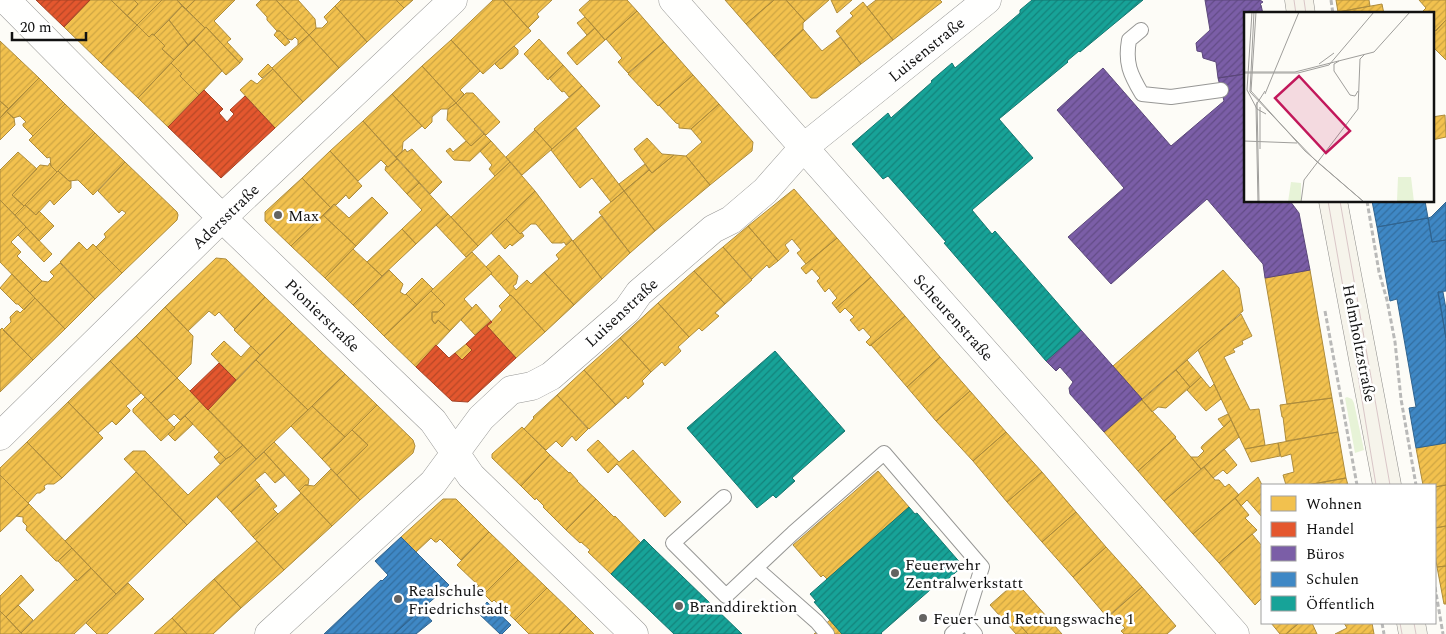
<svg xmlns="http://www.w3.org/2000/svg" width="1446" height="634" font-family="Spectral,serif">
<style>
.grass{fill:#e7f3d7}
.homes{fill:url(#homes-hatch);stroke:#ae8c3c}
.shops{fill:url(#shops-hatch);stroke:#a54225}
.offices{fill:url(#offices-hatch);stroke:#5b477a}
.schools{fill:url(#schools-hatch);stroke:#31648f}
.public{fill:url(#public-hatch);stroke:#157770}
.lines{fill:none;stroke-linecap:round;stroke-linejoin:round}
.lane-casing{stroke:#979795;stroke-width:16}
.street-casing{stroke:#979795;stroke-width:29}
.secondary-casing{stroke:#8e8d8b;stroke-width:29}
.path{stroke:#b9b9b8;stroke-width:3;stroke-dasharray:5 2.5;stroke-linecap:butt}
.lane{stroke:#fffffe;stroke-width:14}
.street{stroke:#fffffe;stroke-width:28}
.secondary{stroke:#f6f4eb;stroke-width:28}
.tram{stroke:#d9c6c7;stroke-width:1}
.poi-dot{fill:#646362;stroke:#fff;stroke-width:2}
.labels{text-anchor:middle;stroke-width:5;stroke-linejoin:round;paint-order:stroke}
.street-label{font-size:16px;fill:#111;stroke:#fff}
.poi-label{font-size:16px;fill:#111;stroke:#fff;text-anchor:start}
.inset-road{fill:none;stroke:#9f9e9b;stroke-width:1}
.view{fill:#c2185b;fill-opacity:0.15;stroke:#c2185b;stroke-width:2.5}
.inset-edge{fill:none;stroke:#111;stroke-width:2.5}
</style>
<defs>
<pattern id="homes-hatch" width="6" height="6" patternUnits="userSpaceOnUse" patternTransform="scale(1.25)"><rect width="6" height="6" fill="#f2c14e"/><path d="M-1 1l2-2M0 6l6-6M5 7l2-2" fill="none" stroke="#cea543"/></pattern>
<pattern id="shops-hatch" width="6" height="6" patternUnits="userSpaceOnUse" patternTransform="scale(1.25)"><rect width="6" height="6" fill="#e4572e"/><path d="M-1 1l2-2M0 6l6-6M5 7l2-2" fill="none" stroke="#b74726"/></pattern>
<pattern id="offices-hatch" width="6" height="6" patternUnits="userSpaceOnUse" patternTransform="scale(1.25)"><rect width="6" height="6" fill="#7b5ea7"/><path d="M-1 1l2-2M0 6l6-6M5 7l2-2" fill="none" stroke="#634c87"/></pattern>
<pattern id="schools-hatch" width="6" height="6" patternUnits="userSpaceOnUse" patternTransform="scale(1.25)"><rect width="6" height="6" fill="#3f88c5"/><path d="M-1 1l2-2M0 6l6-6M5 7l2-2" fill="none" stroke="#336e9f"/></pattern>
<pattern id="public-hatch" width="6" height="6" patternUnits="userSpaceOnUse" patternTransform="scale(1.25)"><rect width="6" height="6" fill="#17a398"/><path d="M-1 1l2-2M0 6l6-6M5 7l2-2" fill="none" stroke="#13837b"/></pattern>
</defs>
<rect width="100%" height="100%" fill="#fdfcf7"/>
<path class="grass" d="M1347 397 1352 399 1354 403 1364 450 1355 453 1345 398Z"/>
<path class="homes" d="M90 0H111L137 25 101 63 64 27Z
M111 0H134L138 4 127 16Z
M134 0H162L137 25 127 16 138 4Z
M162 0H177L182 6 154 35 152 34 149 37 137 25Z
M177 0H195L186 9Z
M195 0H235L214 21 231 39 227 42 243 59 240 63 206 27 205 28 186 9Z
M261 0H276L309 35 298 45V40L295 37 292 40 288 39 280 31H277L267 20V17L256 5Z
M276 0H298L315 19 316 28 309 35Z
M341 0H396L404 8 367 42 335 6Z
M396 0H413L404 8Z
M493 0H503L531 31 483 74 451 40Z
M503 0H552L537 14 539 17 528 28Z
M590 0H627L637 11 605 40 579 10Z
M725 0H774L746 24Z
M774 0H786L805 21 803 23V30L774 56 746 24Z
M786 0H829L805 21Z
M831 0H852L837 13Z
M876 0H940L942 2 893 40 867 7Z
M1336 0H1369L1370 6 1338 12Z
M1419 0H1446V20L1436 31 1432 28V14H1423V11L1426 8Z
M863 2 893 40 861 64 836 31 853 16 850 13Z
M1382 4 1384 14H1338V12Z
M182 6 205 28 188 45 169 20Z
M335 6 367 42 339 68 309 35 316 28H322L328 22 324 17Z
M637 11 664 42 628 73 618 62 622 58 606 39Z
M585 17 595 28 587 35 577 23Z
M169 20 188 45 174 60 162 49 165 46 154 35Z
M1446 20V60L1432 46V34Z
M137 25 149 37 152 34 154 35 165 46 162 49 174 60 138 98 101 63Z
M206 27 240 63 226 75 194 40Z
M595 28 605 40 577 65 567 53Z
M803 29 822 51 840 37 861 64 817 98H811L774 56Z
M277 31H280L290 42 285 46 274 35Z
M309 35 339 68 303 102 272 68Z
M539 39 563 65 548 80 524 54Z
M194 40 222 71 199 95 180 76 182 74 171 63Z
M451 40 480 71 460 90 464 94 456 103 422 66Z
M0 41 39 78 9 109 0 101Z
M664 42 693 75 658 106 628 74Z
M514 46 518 50V54L503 68 500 69 495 64Z
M171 63 182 74 180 76 199 95 168 127 138 98Z
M268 64 273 69 262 78 258 74Z
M563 65 582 86 569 97 564 91 562 92 549 78Z
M422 66 456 103 448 109H441L432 117V122L425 129 392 94Z
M273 69 303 102 275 128 240 90 251 80 257 84Z
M693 75 719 104 691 129 679 128V124L676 123 659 105Z
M39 78 65 104 33 136 23 126V124L26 122 20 116 13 118 6 111Z
M582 86 600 106 552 149 534 129Z
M466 93H473L500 122 486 135 456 103Z
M392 94 422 126 403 142 402 152 396 157 363 121Z
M0 101 9 109 0 118Z
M456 103 484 134 471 146 447 120 448 109Z
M65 104 95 133 57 172 51 166 50 157 47 158 29 140Z
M719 104 753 142 752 151 710 185 686 156 702 142 691 129Z
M6 111 14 118 15 125 0 140V118Z
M1445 115 1446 137 1432 140V117Z
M363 121 397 159 388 167 381 160 358 181 330 151Z
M576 128 624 191 611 202 592 178 580 188 551 150Z
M535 130 552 149 522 175 506 157Z
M95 133 125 162 93 195 78 180 69 181 58 171Z
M484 134 491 141 470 161 454 160 446 151 450 148 453 152 466 141 471 146Z
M647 138 662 154 674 155 652 173 634 149Z
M491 141 510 162 495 176 489 169 492 165 480 151Z
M405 149 407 152 412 149 442 182 430 194 396 157Z
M330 151 362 186 349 199 346 195 336 205 334 204 331 208 302 178Z
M18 152 37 169 12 195 24 206 15 215 0 200V170Z
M674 155 686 156 710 185 655 231 624 191 649 170 652 173Z
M397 159 419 183 407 194 385 170 386 166 388 167Z
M125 162 177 212 178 215 177 220 122 273 96 247 106 237 104 234 126 213 122 210 119 213 98 191Z
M510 162 535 191 478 246 451 217Z
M50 163 51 166 57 172 24 206 12 195 40 165 48 166Z
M645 164 649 170 624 191 619 184Z
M58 171 69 181H71V188L54 205 50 200 36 215 25 205Z
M302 178 331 208 291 246 265 221V212Z
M419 183 448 214 416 244 402 229 422 210 407 194Z
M794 189 837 238 806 264 797 253 801 250 792 239 785 245 789 251 778 261 748 226Z
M535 191 572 240 566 245 564 242 562 243H552L536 224H531L520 234 506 219Z
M624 191 655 231 630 253 599 212Z
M372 197 388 213 356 246 323 215 334 204 349 218Z
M0 200 26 227 11 242 21 252 17 256 42 281 30 293 0 262Z
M25 205 36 215 39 211 54 226 39 241 15 215Z
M448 214 478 246 466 257 436 225Z
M323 215 356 246 325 278 291 246Z
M601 216 630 253 602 279 573 241Z
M506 219 520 234 522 233 524 236 512 246 510 244 505 249 491 233Z
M748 226 778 261 769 268 767 265 752 279 723 247Z
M26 227 52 254 44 262 18 235Z
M402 229 416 244 382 276 367 262Z
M837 238 871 277 836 308 832 303 837 298 829 288 825 292 817 281 820 278 812 269 806 274 801 268Z
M572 240 602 279 574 305 544 272 559 259 556 255Z
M79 242 87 250 93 244 122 273 95 299 60 262Z
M723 247 752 280 725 304 694 271Z
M353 249 382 276 353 305 325 278Z
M472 252 492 273 464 299 472 308 450 331 438 320 435 324 432 320V312H438L445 305 431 291Z
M499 255 518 276 516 284 513 286 516 290 527 280 531 284 544 272 574 305 545 332 512 296 510 295 491 274 492 273 486 267Z
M216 258 226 259 265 297 235 329 219 312 215 316 209 311 188 331 165 307Z
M60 263 95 299 65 329 30 293 42 281 48 282 54 276 50 272Z
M389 270 403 284 400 292 405 295 406 294 417 305 384 336 353 305Z
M1223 270 1239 288 1243 311 1142 399 1113 366Z
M1310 270 1332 398 1287 404 1265 278Z
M694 271 725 304 715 313 719 316 702 331 699 328 689 337 658 303Z
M12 274 35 298 24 310 18 304H16L0 288Z
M871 277 905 316 870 346 866 342 871 337 863 328 859 331 850 320 854 317 845 308 840 313 836 308Z
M422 278 433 289 417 305 406 294Z
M431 291 445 305 438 312H432V320L435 324 438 320 450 331 416 367 384 336Z
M510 295 512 296 545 332 516 358 487 326 502 310 499 306Z
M265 297 292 323 260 355 234 330Z
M35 298 65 329 33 360 3 330 11 322 10 317 16 311H18L20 313Z
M658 303 689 337 678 347 681 351 665 366 662 362 651 372 620 338Z
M476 304 491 321 475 335 461 320Z
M165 307 193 336 191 364 177 378 136 336Z
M1241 314 1252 336 1242 341 1243 344 1233 349 1235 352 1224 357 1250 410 1259 409 1265 445 1245 449 1198 350Z
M905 316 940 357 907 387 871 345Z
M292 323 345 374 308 410 256 360Z
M2 328 33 360 0 392V330Z
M136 336 177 378 151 403 110 361Z
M620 338 651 372 642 381 644 384 628 399 626 396 616 405 584 370Z
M224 341 241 357 251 346 260 355 236 380 211 354Z
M466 344 472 350 462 360 455 353Z
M940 357 970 391 936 421 907 387Z
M256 360 308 410 256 459 208 410Z
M1187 360 1201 377 1190 387 1176 370Z
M110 361 141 393 126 406 130 410V411L116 425 112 421 98 433 68 402Z
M584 370 616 405 589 429 557 395Z
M1176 370 1190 387 1166 408 1158 407 1152 412 1142 400Z
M345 374 377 405 345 437 312 406Z
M1201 377 1210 388 1214 384 1221 399 1206 411 1187 390Z
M177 378 200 401 180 420 174 414 167 420 151 403Z
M970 391 1006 432 973 461 936 421Z
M557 395 588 429 576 441 572 436 562 447 556 441 546 450 524 429 534 418 533 417Z
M145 397 175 428 161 441 133 412V409Z
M1332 398 1338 432 1286 441 1283 417H1282L1280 405Z
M1142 400 1176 437 1138 471 1104 432Z
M200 401 243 445 231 456 226 459 185 416Z
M68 402 103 438 62 478 27 442Z
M377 405 413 440 415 446 413 453 360 500 337 475 368 445 352 430Z
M312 406 345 437 322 459 291 426Z
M1228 414 1231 420 1224 427 1218 419Z
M185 416 193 424 175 441 168 434 175 428 174 427Z
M1231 420 1239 437 1201 469 1191 457H1198L1204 451 1201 448 1202 446Z
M522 427 550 455 521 486 492 458V454Z
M352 430 368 445 337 475 322 459Z
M1006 432 1042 472 1007 502 973 461Z
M1338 432 1346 478 1307 485H1286L1283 475 1294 472 1291 454 1281 457 1278 443Z
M1175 438 1201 469 1164 501 1138 471Z
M598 440 619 462 633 450 681 502 665 517 617 464 608 473 587 450Z
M27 442 62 478 54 484H47L44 486 45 489 40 493H37L28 503 0 475V468Z
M274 442 309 479 308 485H305L299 491 264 452Z
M1278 443 1280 456 1251 462 1245 449Z
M1446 443V485L1435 487V485H1423L1416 448Z
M243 445 256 459 187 525 124 459 133 451H145L188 495 227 458 231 456Z
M1224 449 1237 465 1227 474 1223 470 1213 478 1204 467Z
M219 452 226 459 220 464 214 457Z
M264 452 285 475 275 483 265 472 255 480 260 485 231 512 217 497Z
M550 455 569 473 570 472 578 481H577L596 499 566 530 543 507 544 506 536 498 535 500 521 486Z
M1204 467 1215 480H1219L1225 487 1229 484 1239 495 1193 534 1164 501Z
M331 469 360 500 332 526 299 491 305 485 314 486Z
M878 471 909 507 827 579 823 575 821 577 793 545Z
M136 472 187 525 116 594 65 541Z
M1042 472 1076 512 1042 542 1007 502Z
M0 475 29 504 0 532Z
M1258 477 1262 485V517L1247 500 1241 506 1235 498Z
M1346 478 1348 485H1307Z
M1446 485V526L1435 528V487Z
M260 486 277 506 273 509 278 514 253 537 231 512Z
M301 493 332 526 284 570 253 537Z
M1235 498 1249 515 1245 518 1257 530 1219 563 1193 534Z
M443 499H456L489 532 461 560 440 539 437 542H435L431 538 416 552 401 537Z
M596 499 614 517 615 516 641 543 611 574 588 552 590 550 581 542 580 543 566 530Z
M29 504 72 548 58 561H56L26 530 27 526 23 522V517L16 516Z
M1076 512 1106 547 1073 577 1042 542Z
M1446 526V566L1437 567 1435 554V528Z
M489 532 518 560 484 594 477 587 479 586 457 565Z
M1252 534 1262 546V598L1255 605 1219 563Z
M257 541 284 570 241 608 214 579Z
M1106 547 1142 587 1107 617 1073 577Z
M72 548 91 568 77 581 58 561Z
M518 560 547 588 515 620 494 600 492 602 484 594Z
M1446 566V604H1444L1437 567Z
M91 568 116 594 74 634H22L21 633 76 579 77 581Z
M21 575 34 590 6 617 0 611V596Z
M214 579 241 608 213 634H187L172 618Z
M1016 582 1062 634H1028L1015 620 1009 626 990 605Z
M128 583 144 599 107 634H97L86 623Z
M1142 587 1176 626 1167 634H1124L1121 631 1125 628 1116 618 1111 622 1107 618Z
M547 588 576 616 559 634H529L515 620Z
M18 605 33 620 21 633 6 617Z
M0 611 6 617 22 634H0Z
M576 616 594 634H559Z
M172 618 187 634H154Z
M830 620 842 634H814Z
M1015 620 1028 634H1016L1009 626Z
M1271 623H1299L1286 634H1280Z
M1299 623H1312L1317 634H1286Z
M1344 623H1372L1374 634H1335L1347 628Z"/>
<path class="shops" d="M36 0H90L64 27Z
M204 90 223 109 219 113 227 122 234 114 230 110 245 96 275 128 221 178 168 127Z
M491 321 492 322 487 326 516 358 468 402 452 401 416 367 436 345 449 358 455 353 462 360 472 350 466 344Z
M219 363 236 380 208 410 190 391Z"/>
<path class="offices" d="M1205 0H1260L1263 2 1260 4 1261 5 1263 14H1245V74L1218 78 1216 62 1203 58 1202 52 1197 51 1196 43 1210 30Z
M1103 68 1171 146 1224 101 1218 78 1245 74V201H1290L1299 213 1310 270 1265 278 1263 264 1207 199 1111 284 1068 237 1124 188 1057 110Z
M1081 330 1142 399 1104 432 1070 394 1069 388 1073 382 1060 367 1056 371 1046 361Z"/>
<path class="schools" d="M1372 201H1425L1428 218 1377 227Z
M1446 202V240L1432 242 1428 218 1431 217Z
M1428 218 1432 242 1446 240V291L1438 292 1446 338V443L1416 448 1409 408 1416 407 1397 299 1390 301 1377 227Z
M1438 292H1443L1446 309V338Z
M401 537 449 585 394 634H324L381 580 382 581 388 575 375 561Z
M487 602 511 625 502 634H500L478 613Z
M419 610H422L432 621 416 634H394Z"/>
<path class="public" d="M1032 0H1143L1080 52 1079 51 1067 61 1068 62 999 119 1033 158 972 210 992 234 995 231 1081 330 1046 361 944 243 946 242 888 176 883 179 852 144 888 113 891 118 892 117 932 82 931 81 952 63 955 68 1020 13V10Z
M775 351 845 431 792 478 795 481 776 498 773 495 757 508 687 428Z
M909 507 915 514 917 513 963 566 940 586 938 583 881 633 882 634H842L814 602 816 601 810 594Z
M644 539 653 548 742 634H674L627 589 611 574Z"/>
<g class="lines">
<defs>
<path id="lane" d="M1141 30 1129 40C1125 63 1130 74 1142 94L1171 97 1221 90
M724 497 673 543 726 596 793 533 884 453 982 567 965 622 975 634
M756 568 817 622 827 634
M952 634 965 622"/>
<path id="street" d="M6 0 222 218 433 421 471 476 634 634
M673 0 1235 634
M0 436 222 218 453 0
M269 634 433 483 481 418 511 390 532 386 551 376 627 310 639 293 713 229 731 220 765 191 803 148 987 0"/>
<path id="secondary" d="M1299 0 1301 14
M1333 201 1387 485
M1411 623 1413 634"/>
</defs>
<use href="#lane" class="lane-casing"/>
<use href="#street" class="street-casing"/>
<use href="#secondary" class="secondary-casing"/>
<path class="path" d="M1331 0 1333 14
M1367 201 1379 272 1387 300 1395 342 1401 399 1416 485
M1325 311 1357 485
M1435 587 1443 634
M1382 623 1384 634"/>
<use href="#lane" class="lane"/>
<use href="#street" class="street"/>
<use href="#secondary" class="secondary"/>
<path class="tram" d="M1294 0 1296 14
M1304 0 1306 14
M1328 201 1349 321 1376 485
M1340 201 1390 485
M1400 623 1402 634
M1414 623 1416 634"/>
</g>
<g class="poi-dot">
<circle cx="278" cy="215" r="5"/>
<circle cx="895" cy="573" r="5"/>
<circle cx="398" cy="599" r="5"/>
<circle cx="679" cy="606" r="5"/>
<circle cx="923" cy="618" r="5"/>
</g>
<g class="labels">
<g class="street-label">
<text transform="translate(926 49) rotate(-39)" y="6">Luisenstraße</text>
<text transform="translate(225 216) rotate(-44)" y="6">Adersstraße</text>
<text transform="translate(621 312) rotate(-43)" y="6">Luisenstraße</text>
<text transform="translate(323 315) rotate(44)" y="6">Pionierstraße</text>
<text transform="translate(954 317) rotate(48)" y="6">Scheurenstraße</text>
<text transform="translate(1360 343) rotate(79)" y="6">Helmholtzstraße</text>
</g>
<g class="poi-label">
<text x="288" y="221">Max</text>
<text x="905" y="570">Feuerwehr<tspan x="905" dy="18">Zentralwerkstatt</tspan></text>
<text x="408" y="596">Realschule<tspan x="408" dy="18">Friedrichstadt</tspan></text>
<text x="689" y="612">Branddirektion</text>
<text x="933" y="624">Feuer- und Rettungswache 1</text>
</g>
</g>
<g transform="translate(1244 12)">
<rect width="190" height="190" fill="#fdfcf7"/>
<path d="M154 165H167L170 190 153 189ZM47 170 57 171V190H44Z" fill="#e7f3d7"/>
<path class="inset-road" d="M8 0 3 78 13 97 22 102M10 0 6 80 71 148 120 190M12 0 7 79 61 139 120 190M95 49 90 52V59L106 83 111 84 114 79M75 52 90 41M0 60H51L130 40 166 0M0 61H54L85 53 130 0M21 82 55 0M13 90 15 190M0 129 53 131M16 137V95M14 190 12 93 21 79M57 190 60 168 114 97 116 47 121 42"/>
<path class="view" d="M55 64 106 119 82 141 31 86Z"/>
<rect width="190" height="190" class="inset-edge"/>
</g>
<rect x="1261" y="484" width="175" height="140" fill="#ffffff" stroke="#a0a0a0"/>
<rect x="1271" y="496" width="25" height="15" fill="#f2c14e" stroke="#a0a0a0"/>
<text x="1306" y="509" font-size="15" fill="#111111">Wohnen</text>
<rect x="1271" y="522" width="25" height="15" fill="#e4572e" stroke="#a0a0a0"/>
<text x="1306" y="534" font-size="15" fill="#111111">Handel</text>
<rect x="1271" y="546" width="25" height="15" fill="#7b5ea7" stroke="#a0a0a0"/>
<text x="1306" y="559" font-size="15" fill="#111111">Büros</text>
<rect x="1271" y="572" width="25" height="15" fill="#3f88c5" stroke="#a0a0a0"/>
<text x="1306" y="584" font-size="15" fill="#111111">Schulen</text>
<rect x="1271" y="596" width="25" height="15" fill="#17a398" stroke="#a0a0a0"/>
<text x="1306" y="609" font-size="15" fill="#111111">Öffentlich</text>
<path d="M12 32v8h74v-8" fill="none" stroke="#111111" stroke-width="2.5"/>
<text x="20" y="32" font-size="15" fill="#111111" stroke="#ffffff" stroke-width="4" paint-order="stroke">20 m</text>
</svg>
